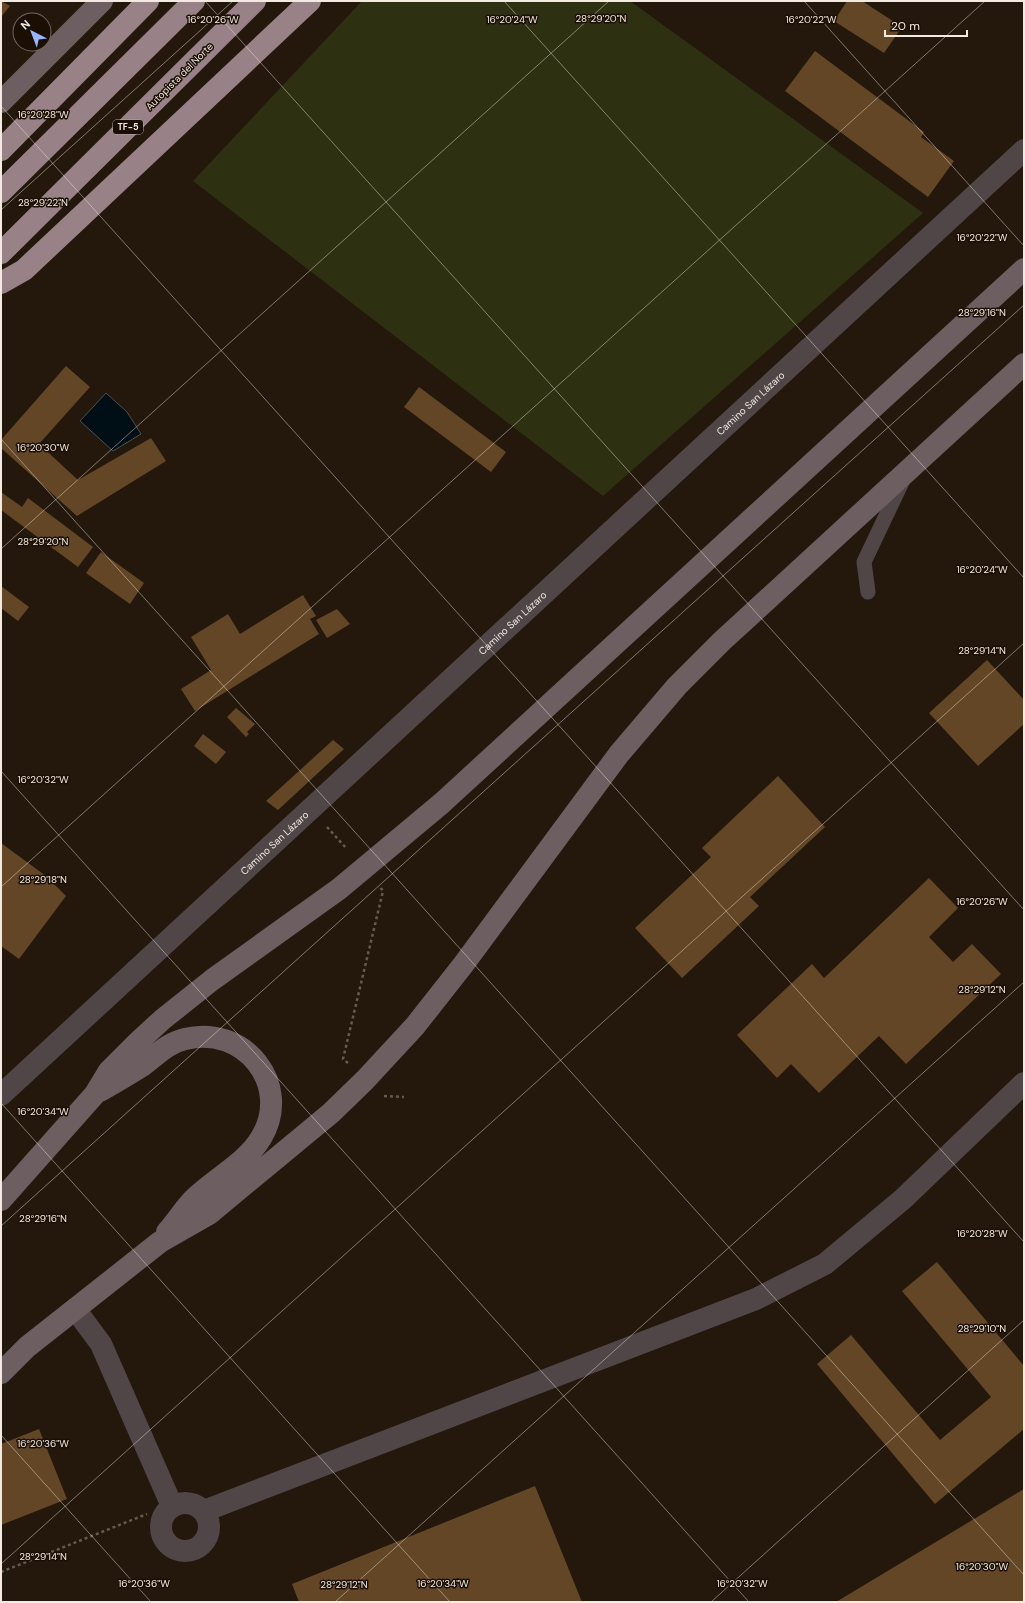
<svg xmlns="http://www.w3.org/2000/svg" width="1025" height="1603" font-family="'DM Sans',sans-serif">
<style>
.green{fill:#2d3111}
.water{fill:#000e16;stroke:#495053}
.building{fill:#624626}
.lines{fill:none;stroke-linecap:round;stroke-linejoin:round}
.path{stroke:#655a4f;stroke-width:2.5;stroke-dasharray:3 3;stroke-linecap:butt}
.lane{stroke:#504648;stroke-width:15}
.street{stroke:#504648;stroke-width:22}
.secondary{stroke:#6d5e62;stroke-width:22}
.highway{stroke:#998287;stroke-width:22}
.ticks{fill:none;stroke:#f3eae2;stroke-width:1;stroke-opacity:0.45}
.labels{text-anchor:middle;stroke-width:3;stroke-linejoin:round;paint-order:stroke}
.shield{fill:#1b0f04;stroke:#b2a89f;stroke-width:1}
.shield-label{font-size:9px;font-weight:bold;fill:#f3eae2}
.street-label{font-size:10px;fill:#f3eae2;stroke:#1b0f04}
.ticks-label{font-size:10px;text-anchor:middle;fill:#f3eae2;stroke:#1b0f04;stroke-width:3;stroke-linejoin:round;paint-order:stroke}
</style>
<rect width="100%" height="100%" fill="#24180c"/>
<path class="green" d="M362 1H630L923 213 603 496 193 181Z"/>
<path class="water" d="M106 393 127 412 141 434 113 451 80 421Z"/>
<path class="building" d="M1 1 10 6 1 17Z
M847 1H862L902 27 884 53 834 21Z
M815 51 924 132 921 137 954 161 928 197 785 91Z
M66 366 90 387 39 444 78 480 151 438 166 461 77 516 1 448V440Z
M419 387 506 452 491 472 404 407Z
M1 492 22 507 28 498 93 547 78 567 1 510Z
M101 552 144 583 130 604 86 573Z
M1 586 29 607 18 621 1 608Z
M303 595 316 616 310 619 319 634 195 711 181 689 211 670 191 637 228 614 240 634Z
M337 609 350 624 327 638 316 620Z
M987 660 1024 700V724L978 766 929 713Z
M236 708 255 724 247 732 249 734 246 737 227 717Z
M203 734 226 752 216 764 194 746Z
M333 740 344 749 278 810 266 801Z
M778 776 825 827 750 897 759 906 682 978 635 928 711 857 702 848Z
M1 843 46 876 66 896 19 959 1 946Z
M929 878 958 908 929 937 953 962 972 944 1001 974 906 1064 879 1036 819 1093 791 1064 777 1078 737 1035 812 964 824 978Z
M937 1262 1024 1366V1429L935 1504 817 1364 851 1335 940 1440 991 1397 902 1291Z
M39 1429 67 1499 1 1525V1444Z
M535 1486 582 1602H299L292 1584Z
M1024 1489V1602H836Z"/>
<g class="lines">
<path class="path" d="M327 827 347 849
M348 1063 343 1059 383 891 380 887
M384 1096 404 1097
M1 1572 147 1514"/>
<path class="lane" d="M868 592 864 562 903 480"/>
<g class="street">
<path id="s1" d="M1 1095 1024 150"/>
<path d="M75 1309 101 1344 172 1506"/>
<circle cx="185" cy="1527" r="24"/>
<path d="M204 1511 756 1299 825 1264 903 1199 1024 1083"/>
</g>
<path class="secondary" d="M1 102 102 1
M100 1091C114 1083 128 1075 142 1066 156 1056 167 1043 185 1039 244 1024 293 1085 261 1138 246 1163 217 1177 196 1197 185 1207 177 1221 167 1232
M1 1200 95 1094 109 1071 138 1042 163 1019 212 980 339 889 442 803 1024 269
M1 1373 27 1347 160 1242 209 1214 331 1113 365 1080 415 1026 463 965 619 754 677 686 722 641 1024 364"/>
<path class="highway" d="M1 150 148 1
M1 192 194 1
M1 253 255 1
M1 283 24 270 310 1"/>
</g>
<path class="ticks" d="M205 1 1024 910M504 1 1024 578M804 1 1024 246M1 106 1024 1242M1 210 233 1M1 439 1024 1575M1 549 609 1M1 771 749 1602M1 887 985 1M1 1103 450 1602M1 1226 1024 305M1 1435 151 1602M1 1564 1024 643M335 1602 1024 982M711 1602 1024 1320"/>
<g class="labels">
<rect class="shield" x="113" y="120" width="30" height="14" rx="3"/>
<g class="shield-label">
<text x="128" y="130">TF-5</text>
</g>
<g class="street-label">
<text transform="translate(179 76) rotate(-45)" y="4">Autopista del Norte</text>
<text dy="4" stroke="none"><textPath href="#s1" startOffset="1020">Camino San Lázaro</textPath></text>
<text dy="4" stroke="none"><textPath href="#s1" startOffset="696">Camino San Lázaro</textPath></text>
<text dy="4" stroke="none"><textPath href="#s1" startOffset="372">Camino San Lázaro</textPath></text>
</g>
</g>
<g class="ticks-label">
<text x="601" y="22">28°29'20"N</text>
<text x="213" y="23">16°20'26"W</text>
<text x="512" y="23">16°20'24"W</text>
<text x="811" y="23">16°20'22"W</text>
<text x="43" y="118">16°20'28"W</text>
<text x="43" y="206">28°29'22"N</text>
<text x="982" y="241">16°20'22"W</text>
<text x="982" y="316">28°29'16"N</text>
<text x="43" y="451">16°20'30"W</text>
<text x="43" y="545">28°29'20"N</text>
<text x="982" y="573">16°20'24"W</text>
<text x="982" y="654">28°29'14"N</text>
<text x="43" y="783">16°20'32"W</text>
<text x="43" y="883">28°29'18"N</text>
<text x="982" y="905">16°20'26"W</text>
<text x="982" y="993">28°29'12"N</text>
<text x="43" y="1115">16°20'34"W</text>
<text x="43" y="1222">28°29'16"N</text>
<text x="982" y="1237">16°20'28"W</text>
<text x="982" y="1332">28°29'10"N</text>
<text x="43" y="1447">16°20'36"W</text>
<text x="43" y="1560">28°29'14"N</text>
<text x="982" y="1570">16°20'30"W</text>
<text x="144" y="1587">16°20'36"W</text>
<text x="443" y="1587">16°20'34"W</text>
<text x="742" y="1587">16°20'32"W</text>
<text x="344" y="1588">28°29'12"N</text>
</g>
<rect width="1025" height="1603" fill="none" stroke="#f3eae2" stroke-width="4"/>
<g transform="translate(32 32) rotate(318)"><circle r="19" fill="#1b0f04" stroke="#71675d"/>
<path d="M0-3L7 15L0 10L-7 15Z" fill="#99b5fd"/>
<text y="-6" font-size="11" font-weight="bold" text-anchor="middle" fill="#f3eae2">N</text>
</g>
<path d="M885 30v6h82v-6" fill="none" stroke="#f3eae2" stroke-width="2"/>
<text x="891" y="30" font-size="12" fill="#f3eae2" stroke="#1b0f04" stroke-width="3" paint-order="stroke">20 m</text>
</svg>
